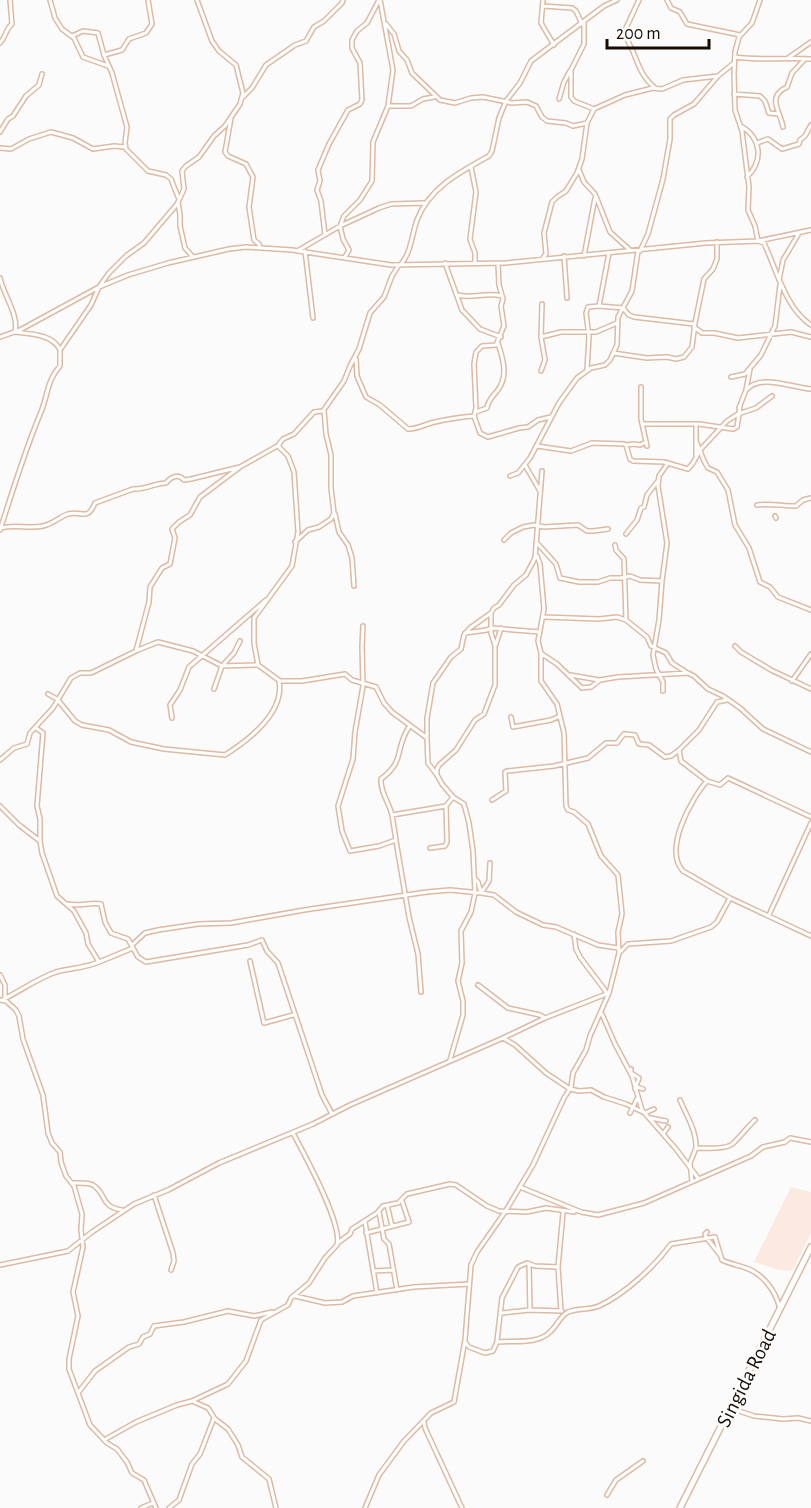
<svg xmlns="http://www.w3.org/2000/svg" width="811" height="1508" font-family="'Alegreya Sans',sans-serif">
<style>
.built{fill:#fceae0}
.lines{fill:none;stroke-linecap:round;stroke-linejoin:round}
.minor-casing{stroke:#dcbaa4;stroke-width:6}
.trunk-casing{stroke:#dcbaa4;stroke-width:8}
.minor{stroke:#fff;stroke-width:3}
.trunk{stroke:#fff;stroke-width:5}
.labels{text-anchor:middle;stroke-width:6;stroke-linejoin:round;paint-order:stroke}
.street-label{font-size:21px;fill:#180c05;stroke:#fbfbfb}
</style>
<rect width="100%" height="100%" fill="#fbfbfb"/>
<path class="built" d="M791 1187 811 1192V1233L792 1271 779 1270 754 1262Z"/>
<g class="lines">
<defs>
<path id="minor" d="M50 0 55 18 62 29 74 38 83 57 108 66
M148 0 152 24 146 33 129 39 122 50 104 55 112 73 127 127 125 143 126 149 148 171 166 175 171 179 178 197
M543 0 541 23 554 45
M639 0 625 30C625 40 631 45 634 54 640 69 642 76 655 88
M667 0 671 8 680 12 687 24 740 35
M760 0 752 23 739 37 735 52 734 73 735 110 742 131 749 187 748 210 755 226 758 241 764 243C776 269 786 309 811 325
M543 6 572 8 576 11 582 24
M584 22V44L571 70V97L574 101 594 109
M386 24 394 34 399 51 407 60 412 73 440 100 455 103 471 98 483 97 512 103 527 102 536 106 542 117 547 121 566 123 573 126 587 123
M72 36 83 31 98 33 104 55
M0 43C6 37 5 30 12 24L10 0
M735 57C761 61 785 57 811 59
M788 58 811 42
M734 94 760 96 765 101 769 113 779 114
M243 97 252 88 266 65 295 45 306 41 314 27 324 21 342 3 343 0
M559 99 564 82 570 71
M388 106H411L423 99 434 97
M231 118 225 152 228 156 246 164 253 177 249 207 254 240 259 244 260 247
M741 126C761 138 764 160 747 177
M783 127C780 110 766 97 787 87L792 73 805 59
M0 132 8 119 13 116 26 96 39 85 42 74
M757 143 768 139 782 149 799 144 800 140 805 136 811 125
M0 148 11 149 29 139 51 132 73 138 93 149 114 146 125 147
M471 167 476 192 470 239 475 253V262
M579 170 584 182 595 194 610 232 630 250
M325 235 321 201 317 190 320 181 318 170 329 144 348 110 360 104 362 100 360 63 352 48V40L357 31 367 23 379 0
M299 250 340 226 379 208 391 204 424 203
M305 251 313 318
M640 251 648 234 663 179 670 139V119L674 115 694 104 718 76
M564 256 567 298
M584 256 595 198
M193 257 185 248 180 226V215L178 202 184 189 182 171 186 166 199 157 214 136 225 126 240 104 243 93 236 65 219 51 212 41 197 0
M345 257 349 250 343 239 340 226 344 216 360 200 372 181 373 142 388 106 393 70 380 0
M542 259 546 254 544 233 552 202 557 197 566 191 577 173 582 159 587 123 594 109 625 95 653 88 662 89 683 80 718 76 734 63
M445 263 462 310 480 329 501 337
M498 263 499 285 503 299 501 306 504 326 496 345 482 346 476 352 474 364 476 408 474 416 480 433 488 437 519 428 528 427 538 420 551 417
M401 264C411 253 412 234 417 220 429 188 460 172 489 156L492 151 499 118 506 101 520 83 531 61 604 6 617 0
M399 265 392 276 384 297 370 313 359 349 350 366 344 381 323 411 314 412 294 434 283 439 279 444V447L288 456 294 472 298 532 292 566 254 618V643L258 665 280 681H302L345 674 352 680 376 687 384 703 392 712 427 738 428 763 437 775
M0 278C4 296 19 315 15 332 30 334 53 334 60 350
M779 280 783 260 798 235
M457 295C472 299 486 292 502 296
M599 306 609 253
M694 327 702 333H714L738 338 791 332 811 337
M0 337 20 330 99 287 128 275 168 263 229 249 246 247 292 250 391 265 506 263 706 243 758 241 811 230
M541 337 561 332H596L617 323
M613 353 647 358 667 357 676 359 684 357 692 347 695 323 704 279 713 269 717 259V242
M356 359 357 376 366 397 380 405 408 429C418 429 425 424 435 422 448 419 460 417 474 416
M587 370 589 337 586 313 588 307 599 306 623 308 629 315 634 317 694 324
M541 371 545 360 541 337 542 304
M731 377 745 374 761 355 775 326 780 285
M641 387V419L647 446
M746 390C762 373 792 388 811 389
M739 408 746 390 750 369
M476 412 487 408C488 400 492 398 497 391 509 377 503 359 498 343
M643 424H699L733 429 737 427 740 407
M697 443 704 461 708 468 717 472 728 490 735 525 749 548 760 582 770 587 778 597 811 610
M626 445 634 444 640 445 646 442
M537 446 571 451 592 443 624 444 626 445 630 459 633 461 664 462 688 469 693 463 700 450 727 421 738 414 756 408 772 396
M696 456V425
M525 465 540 491
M510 476 518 473 530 458 559 403 577 378 591 368 605 365 610 360 617 345 618 317 632 291 638 251
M757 505C771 503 782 506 796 506L803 500 811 498
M335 514 339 532 348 545 352 558 354 586
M775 516 776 518
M1 528C15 524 29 529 43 526 53 524 59 517 68 514 82 510 87 522 95 503L133 489C145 490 155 483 166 483 171 477 178 473 184 480L191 479 240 467 279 445
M0 530C13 490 25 450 41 412 48 395 47 380 60 366V350L91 305 99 287 109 273 126 256 144 243 178 203
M626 534 637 520 641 508 644 507 647 495 657 482
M504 540 511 533 523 527 534 525 544 527 578 525 587 531H593L608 529
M295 542 308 530 319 527 331 519 334 513 331 488V455L326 434 324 411
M537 543 556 564 560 578 579 582H598L610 578H621L630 576 640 580 662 581 659 620 653 655 656 669 663 682V691
M615 545 616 550 624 559 626 620
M537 556 540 564 544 609 538 641 541 653V681L557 704 564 733 566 806 568 810 574 812 588 824 601 856 618 875 622 914 618 932 619 953
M662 581 667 543 658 486 659 476 668 463
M544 617 599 619 617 617 626 620 647 637 651 646 666 653 672 663 686 672
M363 626 362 646 363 686 355 732 353 759 338 806 342 831 350 851 379 846 396 840 392 815 446 806 453 797
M465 633 487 630 491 628 540 632
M496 644 501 628
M735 646 741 652 771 670 811 689
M138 650 158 642 193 651 222 666 258 665
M542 654 557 664 582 688 591 687 600 680 618 677 688 673 694 676 708 689 723 696 740 708 763 729 811 752
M570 675 599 680
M792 681 811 654
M214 689 222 666 234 653 240 641
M48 694 57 699 75 721 82 725 109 730 131 742 164 749 225 755C249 740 285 712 279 681
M511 717 513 727 551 720 560 716
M172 718 170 705 180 690 189 667 266 600
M427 737V718L433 683 451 657 461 649 464 635 470 628 491 613
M0 760 14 748 27 744 30 733 53 708 71 678 80 673H91L136 651 149 602 150 587 162 568 170 564 175 538 172 529 179 522 190 515 200 497 240 467
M707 781 681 761 679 750 699 730 717 702 727 700
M492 800 506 791 505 772 507 771 554 766 588 758 606 743H617L624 734 635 735 639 744 649 745 665 757 671 756 679 750
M0 806 19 825 40 841
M392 815C389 802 380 792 381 779 406 760 394 750 409 727
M396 841 409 917 418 954 421 992
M430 848 445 846 447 842 446 806
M475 879 478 882 481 893 494 895 516 912 543 925 556 927 598 945 618 948
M730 898 683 871C663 850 691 799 707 781L720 785 728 778 811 817
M68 904C79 907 89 902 101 904L105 922 111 933 128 939 138 957 146 962 248 945 262 940 267 951 278 963 322 1095 332 1114
M769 915 811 823
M574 934 576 949 580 957 607 993
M132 945 145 933 158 930 198 924 231 923 304 910 427 892 450 890 481 893 489 881 490 863
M250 961 264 1023 293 1015
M99 962 133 948
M0 975 5 985V998
M478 985 508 1008 540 1015 545 1018
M4 999C22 990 38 978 56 972 71 968 85 968 99 962L88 944 86 933 74 911 57 896 42 853 40 841V819L37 806 43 733 36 728
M0 1000 6 1001 16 1010 19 1016 23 1039 43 1095 48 1133 52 1143 60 1152 61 1162 66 1176 74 1186 82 1214 81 1230 83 1247 73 1292 78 1316 69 1359V1369L90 1425 107 1443 117 1449 127 1462 132 1473 144 1480 156 1508
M602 1014 615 1044 632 1076 642 1110 676 1149 698 1178
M503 1038 515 1045 546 1073 570 1089 579 1091 591 1090 604 1097 626 1104 645 1113 654 1109
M450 1060 463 1015V1001L458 981 462 963 461 931 471 912 475 893 473 851 469 823 464 804 453 797 442 784 437 775V769L439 765 456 750 475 720 484 714 495 685V645L491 633V613L494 608 499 605 514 585 526 575 535 558 542 471
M631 1069V1073L639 1078 635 1089
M637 1087 643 1089
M680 1100C686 1115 697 1131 696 1148
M630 1113 637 1099
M650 1118 666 1121
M663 1134 668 1127
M692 1181 690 1163 696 1148C705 1148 722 1150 731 1145 736 1142 749 1125 755 1120
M72 1183C79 1183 87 1182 93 1185 107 1194 100 1207 122 1210
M520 1187 581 1212 598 1215 644 1203 751 1156 763 1147 785 1142 790 1138 811 1142
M154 1195 173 1253 174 1261 171 1270
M387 1205 392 1226
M379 1212 384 1239 389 1244 397 1290
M365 1222 377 1293
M707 1232 705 1234 706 1237 720 1255
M366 1233 409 1222 402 1201
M339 1242 350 1234 352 1229 377 1213 383 1206 398 1203 407 1194 450 1184 456 1185 487 1206 499 1211 527 1212 546 1208 574 1212
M529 1264 530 1310
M0 1265 68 1251 92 1232 134 1204 168 1190 219 1163 313 1124 350 1105 503 1038 545 1018 609 993
M374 1271 393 1270
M295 1296 325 1303 342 1302 353 1296 414 1287 469 1284
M561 1311 558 1267 563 1213
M502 1313 530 1310 562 1311
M497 1341 502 1298 518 1267 527 1263 535 1266 558 1267
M465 1342 469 1347 485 1353 493 1351 497 1342C513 1340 537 1345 550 1332 557 1326 560 1316 568 1312 578 1308 590 1310 599 1306 625 1294 654 1267 671 1244L715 1237 722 1260C730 1264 738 1265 746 1268 763 1274 776 1291 780 1309
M78 1393 95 1371 129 1347 139 1344 143 1337 150 1334 154 1326 184 1322 228 1311 254 1316 272 1312
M192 1401 208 1408 215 1419 228 1429 238 1445 242 1457 269 1479 276 1508
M730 1408 754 1416 783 1419 798 1418 811 1421
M424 1422 425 1428 462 1508
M104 1440 136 1422 177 1405 192 1401 228 1384 246 1361 261 1320 288 1305 291 1298 309 1283 325 1258 337 1245C343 1224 304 1154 293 1133
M607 1495 616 1480 643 1461
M141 1508 153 1503
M169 1508 179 1500 192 1464 200 1454 214 1418
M365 1508 379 1475 404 1441 431 1413 454 1402 465 1340 471 1265 477 1252 505 1212 533 1165 564 1098 571 1087 573 1073 586 1050 590 1036 609 993 619 953 628 944 671 941 711 927 717 922 730 898 811 936"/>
<path id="trunk" d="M680 1508 811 1247"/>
</defs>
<use href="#minor" class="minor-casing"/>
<use href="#trunk" class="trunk-casing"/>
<use href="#minor" class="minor"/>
<use href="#trunk" class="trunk"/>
</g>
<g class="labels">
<g class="street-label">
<text transform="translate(746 1378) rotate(-63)" y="7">Singida Road</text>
</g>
</g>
<path d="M607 39v9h102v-9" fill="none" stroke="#180c05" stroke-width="3"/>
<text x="616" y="39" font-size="18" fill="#180c05" stroke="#fbfbfb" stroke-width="4.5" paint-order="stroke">200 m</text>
</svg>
